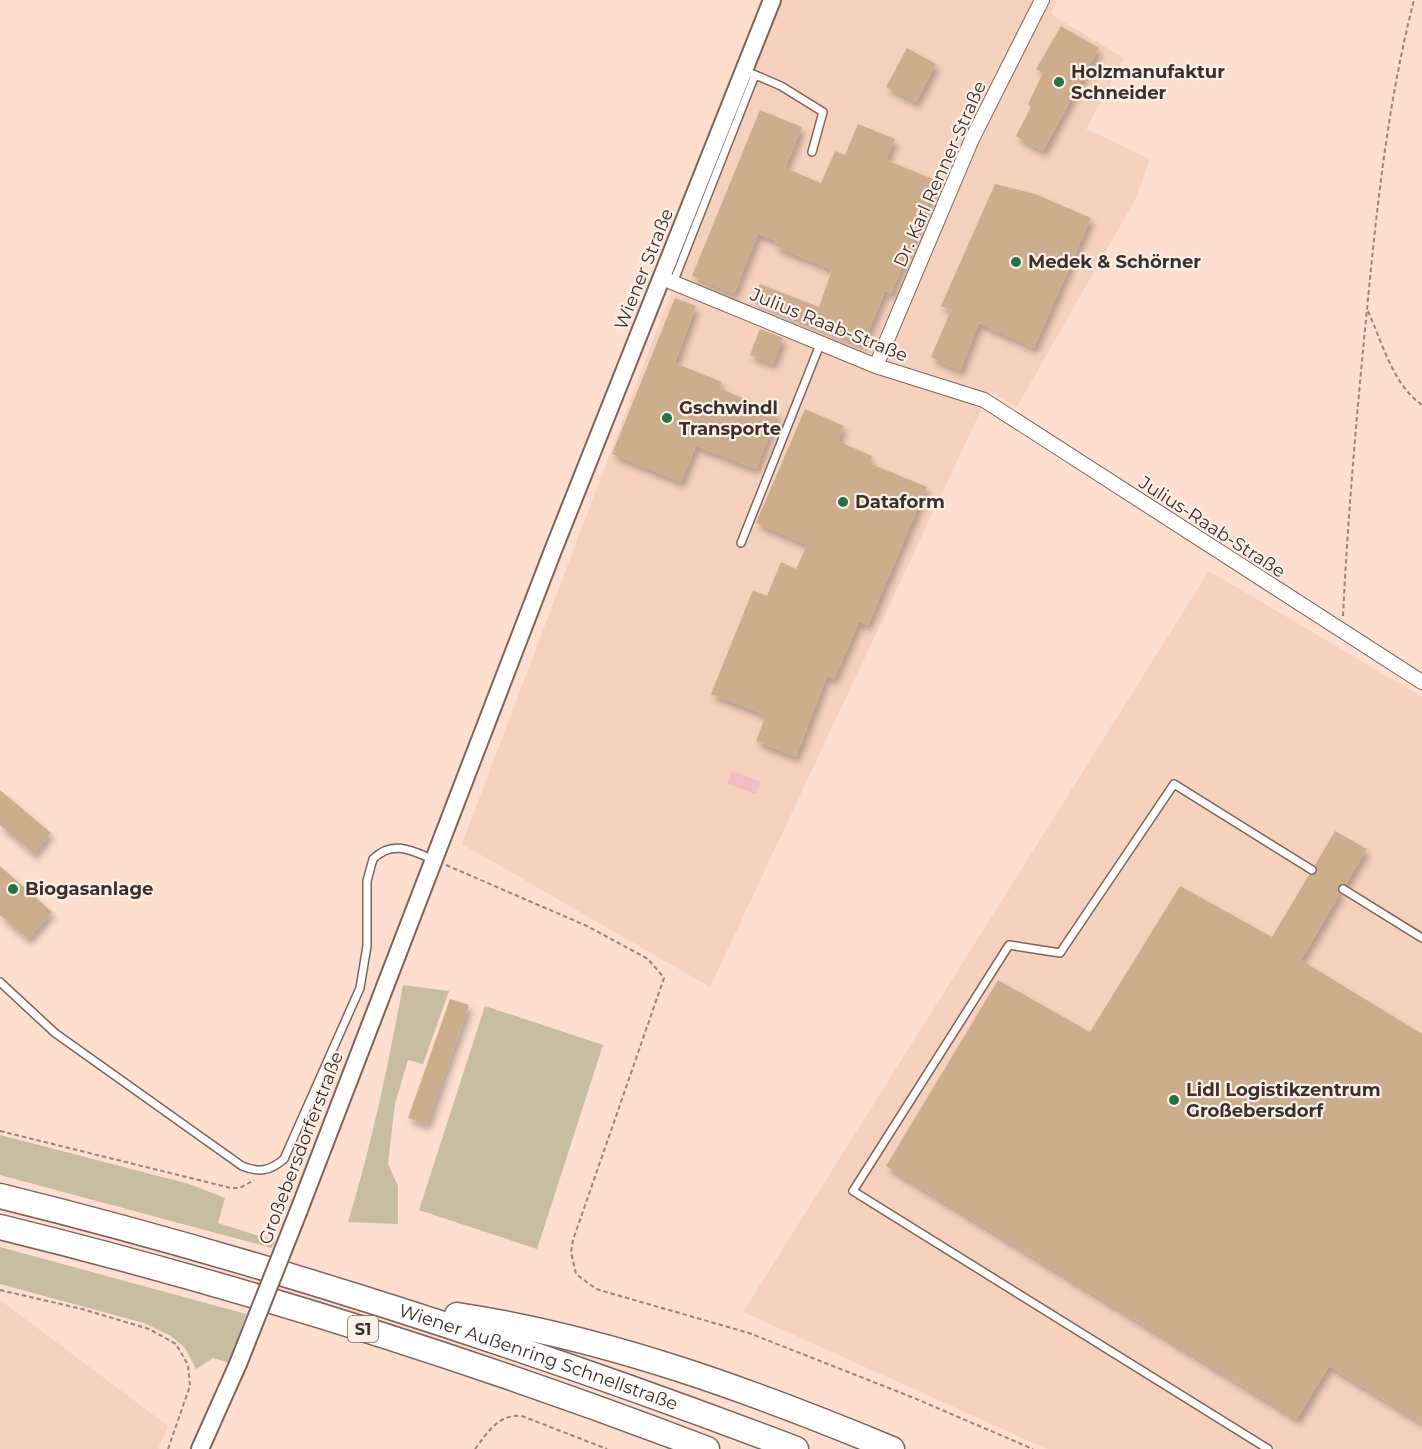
<svg xmlns="http://www.w3.org/2000/svg" width="1422" height="1449" font-family="Montserrat,sans-serif">
<style>
.built{fill:#f6d1bd}
.green{fill:#c7bda1}
.water{fill:#efbec6}
.building{fill:#ccae8d;filter:url(#shadow)}
.lines{fill:none;stroke-linecap:round;stroke-linejoin:round}
.service-casing{stroke:#7f6457;stroke-width:10}
.minor-casing{stroke:#7f6457;stroke-width:16}
.tertiary-casing{stroke:#7f6457;stroke-width:20}
.motorway-casing{stroke:#7f6457;stroke-width:27}
.path{stroke:#99857a;stroke-width:2;stroke-dasharray:4.5 3;stroke-linecap:butt}
.service{stroke:#fff;stroke-width:7}
.minor{stroke:#fff;stroke-width:14}
.tertiary{stroke:#fff;stroke-width:16}
.motorway{stroke:#fff;stroke-width:24}
.tertiary-bridge-casing{stroke:#7f6457;stroke-width:20;stroke-linecap:butt}
.tertiary-bridge{stroke:#fff;stroke-width:16}
.poi-dot{fill:#247545;stroke:#fcf0e9;stroke-width:2}
.labels{text-anchor:middle;stroke-width:4.5;stroke-linejoin:round;paint-order:stroke}
.shield{fill:#fcf0e9;stroke:#756a63;stroke-width:1.5}
.shield-label{font-size:16px;font-weight:bold;fill:#3b302a}
.poi-label{font-size:18px;font-weight:bold;fill:#3b302a;stroke:#fcf0e9;text-anchor:start}
.street-label{font-size:18px;fill:#3b302a;stroke:#fcf0e9}
</style>
<defs>
<filter id="shadow"><feDropShadow dx="3.5" dy="6" stdDeviation="3" flood-color="#0004"/></filter>
</defs>
<rect width="100%" height="100%" fill="#fddecf"/>
<path class="built" d="M782 0H1057L1051 14 1124 58 1086 129 1150 159 1136 198 1017 407 990 391 710 987 462 844Z
M1209 571 1422 697V1449H1047L743 1312Z
M0 1300 168 1426 158 1449H0Z"/>
<path class="green" d="M403 985 449 991 423 1064 408 1060 395 1104 388 1164 398 1186V1224L348 1222C372 1144 388 1065 403 985Z
M485 1006 603 1045 537 1249 419 1210Z
M0 1135 189 1184 225 1198 218 1223 275 1241 272 1248 0 1175Z
M0 1247 246 1314 229 1363 213 1358 196 1369 185 1348 171 1336 144 1323 0 1284Z"/>
<path class="water" d="M732 771 761 782 756 794 727 784Z"/>
<path class="building" d="M1061 26 1099 48 1043 151 1016 136 1031 107 1028 104 1043 73 1036 69Z
M907 48 936 64 916 102 886 87Z
M760 110 802 127 785 168 821 183 835 151 845 155 858 124 895 139 886 160 938 181 891 294 885 291 863 345 753 300 760 284 819 307 832 270 775 246 777 241 758 234 734 294 692 276Z
M995 184 1035 194 1091 218 1034 348 979 323 960 371 931 357 951 310 941 306Z
M675 298 696 306 675 363 722 382 719 388 778 413 756 469 696 446 681 482 612 454Z
M760 329 783 338 773 364 750 355Z
M805 409 844 426 838 441 872 456 869 463 927 487 868 625 859 622 834 679 827 676 796 757 756 741 766 715 711 694 753 590 767 596 781 562 796 569 807 545 756 523Z
M0 790 51 833 34 854 0 825Z
M1335 831 1367 849 1346 884 1338 887 1340 894 1301 960 1422 1034V1423L1329 1366 1297 1419 886 1166 998 980 1090 1032 1180 886 1272 937 1309 875 1317 872 1315 865Z
M0 866 52 912 28 939 0 915Z
M450 999 469 1005 427 1124 408 1118Z"/>
<g class="lines">
<defs>
<path id="service" d="M753 74 781 86 823 112 812 152
M673 283 755 75
M741 543 821 342
M1343 889 1422 938
M0 982 55 1033 242 1166C259 1173 270 1171 284 1159L360 988 367 946V881L373 859C392 840 411 850 432 859
M1268 1449 853 1191 1009 945 1060 953 1174 784 1312 870"/>
<path id="minor" d="M662 278 876 366 984 400 1422 682
M876 366 972 139 1042 0"/>
<path id="tertiary" d="M299 1210 552 553 772 0
M200 1449 238 1364"/>
<g id="motorway">
<path id="s1" d="M0 1196C271 1263 535 1350 796 1449"/>
<path d="M0 1227C240 1286 477 1361 707 1449"/>
<path d="M457 1315C608 1338 752 1391 892 1449"/>
</g>
</defs>
<use href="#service" class="service-casing"/>
<use href="#minor" class="minor-casing"/>
<use href="#tertiary" class="tertiary-casing"/>
<use href="#motorway" class="motorway-casing"/>
<path class="path" d="M1368 311C1382 342 1393 385 1422 405
M1343 616C1348 513 1357 411 1367 309 1377 205 1388 101 1414 0
M446 865 587 926 648 959 664 978 573 1240 571 1252 576 1274 596 1289 749 1333 914 1398 1033 1449
M0 1131 231 1188H240L254 1180
M0 1290 82 1309 149 1329 176 1344 188 1365 190 1386 168 1449
M475 1449C488 1432 498 1414 522 1416L607 1449"/>
<use href="#service" class="service"/>
<use href="#minor" class="minor"/>
<use href="#tertiary" class="tertiary"/>
<use href="#motorway" class="motorway"/>
<defs>
<path id="tertiary-bridge" d="M238 1364 299 1210"/>
</defs>
<use href="#tertiary-bridge" class="tertiary-bridge-casing"/>
<use href="#tertiary-bridge" class="tertiary-bridge"/>
</g>
<g class="poi-dot">
<circle cx="1059" cy="82" r="6"/>
<circle cx="1016" cy="262" r="6"/>
<circle cx="667" cy="418" r="6"/>
<circle cx="843" cy="502" r="6"/>
<circle cx="13" cy="889" r="6"/>
<circle cx="1174" cy="1100" r="6"/>
</g>
<g class="labels">
<rect class="shield" x="348" y="1316" width="30" height="26" rx="4.5"/>
<g class="shield-label">
<text x="363" y="1335">S1</text>
</g>
<g class="poi-label">
<text x="1071" y="78">Holzmanufaktur<tspan x="1071" dy="21">Schneider</tspan></text>
<text x="1028" y="268">Medek &amp; Schörner</text>
<text x="679" y="414">Gschwindl<tspan x="679" dy="21">Transporte</tspan></text>
<text x="855" y="508">Dataform</text>
<text x="25" y="895">Biogasanlage</text>
<text x="1186" y="1096">Lidl Logistikzentrum<tspan x="1186" dy="21">Großebersdorf</tspan></text>
</g>
<g class="street-label">
<text transform="translate(940 174) rotate(-66)" y="6">Dr. Karl Renner-Straße</text>
<text transform="translate(644 269) rotate(-68)" y="6">Wiener Straße</text>
<text transform="translate(829 325) rotate(22)" y="6">Julius Raab-Straße</text>
<text transform="translate(1212 527) rotate(33)" y="6">Julius-Raab-Straße</text>
<text transform="translate(301 1148) rotate(-69)" y="6">Großebersdorferstraße</text>
<text dy="6" stroke="none"><textPath href="#s1" startOffset="562">Wiener Außenring Schnellstraße</textPath></text>
</g>
</g>
</svg>
